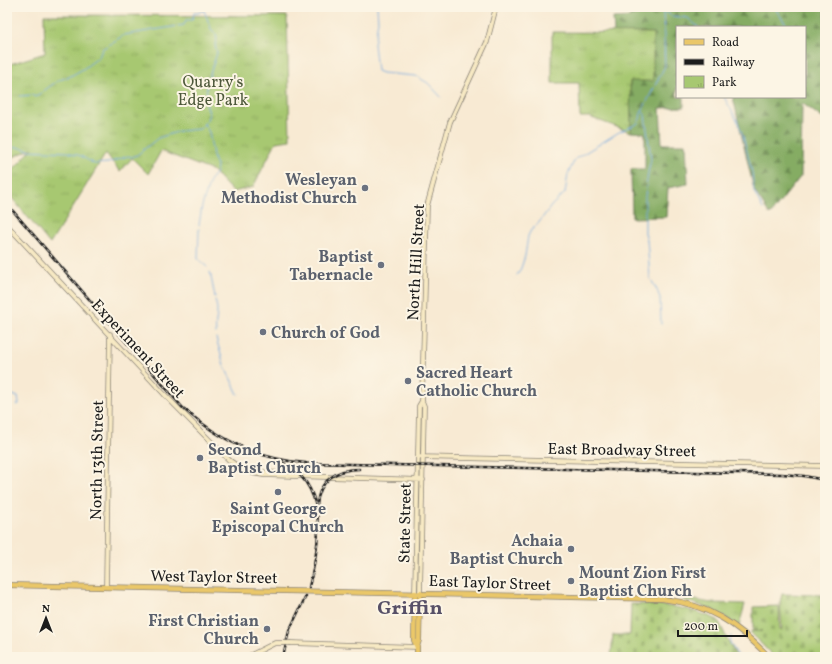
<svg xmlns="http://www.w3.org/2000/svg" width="832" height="664" font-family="Vollkorn,serif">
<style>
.forest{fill:url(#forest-firs);stroke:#506440}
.cemetery{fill:url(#cemetery-stones);stroke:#627246}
.park{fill:url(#park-tufts);stroke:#627246}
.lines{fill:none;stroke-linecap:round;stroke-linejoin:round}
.stream{stroke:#70a7de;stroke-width:1}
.secondary-casing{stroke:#8a8378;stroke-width:5.5}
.primary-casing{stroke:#8a8378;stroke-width:6}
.secondary{stroke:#f7e9c3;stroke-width:4}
.primary{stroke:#eac769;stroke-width:4.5}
.rail-casing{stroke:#1c1c1c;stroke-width:2.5}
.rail{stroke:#fcf5e5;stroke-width:1;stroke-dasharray:3;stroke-linecap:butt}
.secondary-bridge-casing{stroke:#8a8378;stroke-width:5.5;stroke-linecap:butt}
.secondary-bridge{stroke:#f7e9c3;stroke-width:4}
.worship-dot{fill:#6b7280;stroke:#fcf5e5;stroke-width:1.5}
.labels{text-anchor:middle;stroke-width:4;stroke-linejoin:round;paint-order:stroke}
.park-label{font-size:16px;fill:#4d583a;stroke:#fcf5e5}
.worship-label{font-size:16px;font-weight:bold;fill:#5b616d;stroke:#fcf5e5;text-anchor:end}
.street-label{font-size:16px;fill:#1c1c1c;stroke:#fcf5e5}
.district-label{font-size:20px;font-weight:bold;fill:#575067;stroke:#fcf5e5}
</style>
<defs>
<pattern id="forest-firs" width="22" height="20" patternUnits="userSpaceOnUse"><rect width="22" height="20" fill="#85ac63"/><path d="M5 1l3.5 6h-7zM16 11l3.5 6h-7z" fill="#6c8b51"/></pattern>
<pattern id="cemetery-stones" width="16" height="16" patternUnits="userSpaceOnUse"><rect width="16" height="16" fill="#a7c871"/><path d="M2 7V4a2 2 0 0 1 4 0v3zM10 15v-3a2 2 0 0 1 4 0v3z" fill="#8fab61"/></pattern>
<pattern id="park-tufts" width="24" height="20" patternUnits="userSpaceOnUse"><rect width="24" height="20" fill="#a7c871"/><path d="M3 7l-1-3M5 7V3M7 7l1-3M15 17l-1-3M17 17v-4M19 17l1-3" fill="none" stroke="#8fab61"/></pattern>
</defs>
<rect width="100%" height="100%" fill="#fcf5e5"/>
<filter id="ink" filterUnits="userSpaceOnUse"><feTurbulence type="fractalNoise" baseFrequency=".025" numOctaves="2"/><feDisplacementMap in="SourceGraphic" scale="8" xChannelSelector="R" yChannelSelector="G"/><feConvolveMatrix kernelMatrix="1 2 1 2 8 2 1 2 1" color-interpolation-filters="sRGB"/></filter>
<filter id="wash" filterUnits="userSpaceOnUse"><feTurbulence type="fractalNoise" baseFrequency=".012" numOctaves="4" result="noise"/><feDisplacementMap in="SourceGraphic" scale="16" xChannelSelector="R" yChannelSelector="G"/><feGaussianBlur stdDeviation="0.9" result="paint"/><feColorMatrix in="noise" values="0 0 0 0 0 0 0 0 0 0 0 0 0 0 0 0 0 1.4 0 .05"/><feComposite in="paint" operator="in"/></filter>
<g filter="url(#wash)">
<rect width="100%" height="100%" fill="#f8ead3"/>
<path class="forest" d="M630 7H825V120L802 103 801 176 770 215 754 190 733 97H805V27H677V97H684V107L660 108 662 144H686L688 184 668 188 666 217 632 218 631 169H645V133L631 132 630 80 653 33H614L613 18 630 17Z"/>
<path class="cemetery" d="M782 594 825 595V657H774L751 633V631H762H753V607L779 606 780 630H782L780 602Z
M631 604C661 604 690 607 718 620L728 641 737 657H611L613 635H630Z"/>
<path class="park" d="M44 15 287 16 290 140 276 142 253 187 233 192 213 171 161 151 148 174 132 158 120 172 106 153 50 244 7 192V176L33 148 7 160V65L45 53Z
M552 32 653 33V81H630L631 132 589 117H580L579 83H552Z
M684 598 711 603 745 604 739 626 711 609 683 600Z"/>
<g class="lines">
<path class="stream" d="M377 7 378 21 374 44 377 71 382 73 416 76 428 83 441 97
M774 7 786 24
M663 10 672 16 688 18 698 27
M20 96 32 95 35 97 56 82 62 79 69 77 83 69 99 57 102 49 124 35 184 25 186 20H192L194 13H198L204 10
M724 97 738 122 743 136 752 172 754 192 763 209
M643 112 645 115 651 159 648 173 645 196V233L647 240 650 278 657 290 660 298 661 324
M13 148 17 147 29 150 68 152 81 156 94 164 108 163 128 156 132 157 137 155 158 138 180 131 200 129 207 120 209 113 206 103 207 83 217 53 215 45 217 38 215 33 211 29 204 10
M199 225 202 206 210 181 216 172 217 166 214 161 209 132 204 124
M199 229 198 259 207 267
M210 272 215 297
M517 275 520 271 525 256 528 236 531 230 537 225 552 205 565 193 568 174 575 159 619 132 637 124 640 119 641 113 665 66 663 10 664 7
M215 300C220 315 214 319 216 333
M216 338 224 365 238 394
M7 393 18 397 19 404 17 405
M731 636 730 643 739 657"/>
</g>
</g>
<g filter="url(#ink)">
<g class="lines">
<defs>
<path id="secondary" d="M7 225 164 394 229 460C240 469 249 473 263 475L423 480
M418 457 825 466
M257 472 282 473
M106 587 110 334
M415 593 419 406 422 401
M420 593 424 406 422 401 427 206 450 122 487 42 496 7
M291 643 417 647
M247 657 275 643H282"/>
<path id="primary" d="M7 585 663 599C710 605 737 624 769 657
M415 593 414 640 417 647
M417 657V647L419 640 420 593"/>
</defs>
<use href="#secondary" class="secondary-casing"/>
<use href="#primary" class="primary-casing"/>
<use href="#secondary" class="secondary"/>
<use href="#primary" class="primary"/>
<defs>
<path id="rail" d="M7 204 183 408C218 439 259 460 306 463L782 474 804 476 825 480
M281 462C330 484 320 545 309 587
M317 506C318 481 336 469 359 469
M283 657 289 631 306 596"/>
</defs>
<use href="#rail" class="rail-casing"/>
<use href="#rail" class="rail"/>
<defs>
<path id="secondary-bridge" d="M282 643H291"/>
</defs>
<use href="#secondary-bridge" class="secondary-bridge-casing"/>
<use href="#secondary-bridge" class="secondary-bridge"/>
</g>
</g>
<g class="worship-dot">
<circle cx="365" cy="188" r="4"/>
<circle cx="381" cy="265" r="4"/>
<circle cx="263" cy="332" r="4"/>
<circle cx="408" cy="381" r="4"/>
<circle cx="200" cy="458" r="4"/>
<circle cx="278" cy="492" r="4"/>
<circle cx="571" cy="549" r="4"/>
<circle cx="571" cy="581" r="4"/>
<circle cx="267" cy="629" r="4"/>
</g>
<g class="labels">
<g class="park-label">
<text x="213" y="87">Quarry's<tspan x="213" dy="18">Edge Park</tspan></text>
</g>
<g class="worship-label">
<text x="357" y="185">Wesleyan<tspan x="357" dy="18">Methodist Church</tspan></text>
<text x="373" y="262">Baptist<tspan x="373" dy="18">Tabernacle</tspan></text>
<text x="271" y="338" text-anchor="start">Church of God</text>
<text x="416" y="378" text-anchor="start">Sacred Heart<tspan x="416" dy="18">Catholic Church</tspan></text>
<text x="208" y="455" text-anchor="start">Second<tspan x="208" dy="18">Baptist Church</tspan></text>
<text x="278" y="514" text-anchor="middle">Saint George<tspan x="278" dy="18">Episcopal Church</tspan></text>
<text x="563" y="546">Achaia<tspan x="563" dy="18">Baptist Church</tspan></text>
<text x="579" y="578" text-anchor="start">Mount Zion First<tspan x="579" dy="18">Baptist Church</tspan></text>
<text x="259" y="626">First Christian<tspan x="259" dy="18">Church</tspan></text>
</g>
<g class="street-label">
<text transform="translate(415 262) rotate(-87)" y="6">North Hill Street</text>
<text transform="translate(139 348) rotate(47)" y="6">Experiment Street</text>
<text transform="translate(622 449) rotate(1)" y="6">East Broadway Street</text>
<text transform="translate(96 460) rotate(-89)" y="6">North 13th Street</text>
<text transform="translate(404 523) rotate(-89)" y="6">State Street</text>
<text transform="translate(214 576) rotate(1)" y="6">West Taylor Street</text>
<text transform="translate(490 582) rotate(2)" y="6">East Taylor Street</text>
</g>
<g class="district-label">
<text x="410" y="614">Griffin</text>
</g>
</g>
<rect width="832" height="664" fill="none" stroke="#fcf5e5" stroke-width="24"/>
<rect x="676" y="26" width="130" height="72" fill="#fcf5e5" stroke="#a29e95"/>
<rect x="684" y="39" width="20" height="6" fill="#eac769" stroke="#a29e95"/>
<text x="712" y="46" font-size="12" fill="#1c1c1c">Road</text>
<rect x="684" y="59" width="20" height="6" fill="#1c1c1c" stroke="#a29e95"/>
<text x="712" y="66" font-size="12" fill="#1c1c1c">Railway</text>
<rect x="684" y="76" width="20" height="12" fill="url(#park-tufts)" stroke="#a29e95"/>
<text x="712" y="86" font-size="12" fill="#1c1c1c">Park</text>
<g transform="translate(46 618)" stroke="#fcf5e5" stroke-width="3" paint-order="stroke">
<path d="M0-3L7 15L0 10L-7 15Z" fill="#1c1c1c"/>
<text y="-6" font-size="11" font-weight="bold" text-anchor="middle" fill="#1c1c1c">N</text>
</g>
<path d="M678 630v6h69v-6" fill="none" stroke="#1c1c1c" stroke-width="2"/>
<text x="684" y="630" font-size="12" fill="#1c1c1c" stroke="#fcf5e5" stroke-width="3" paint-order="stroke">200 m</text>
</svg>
